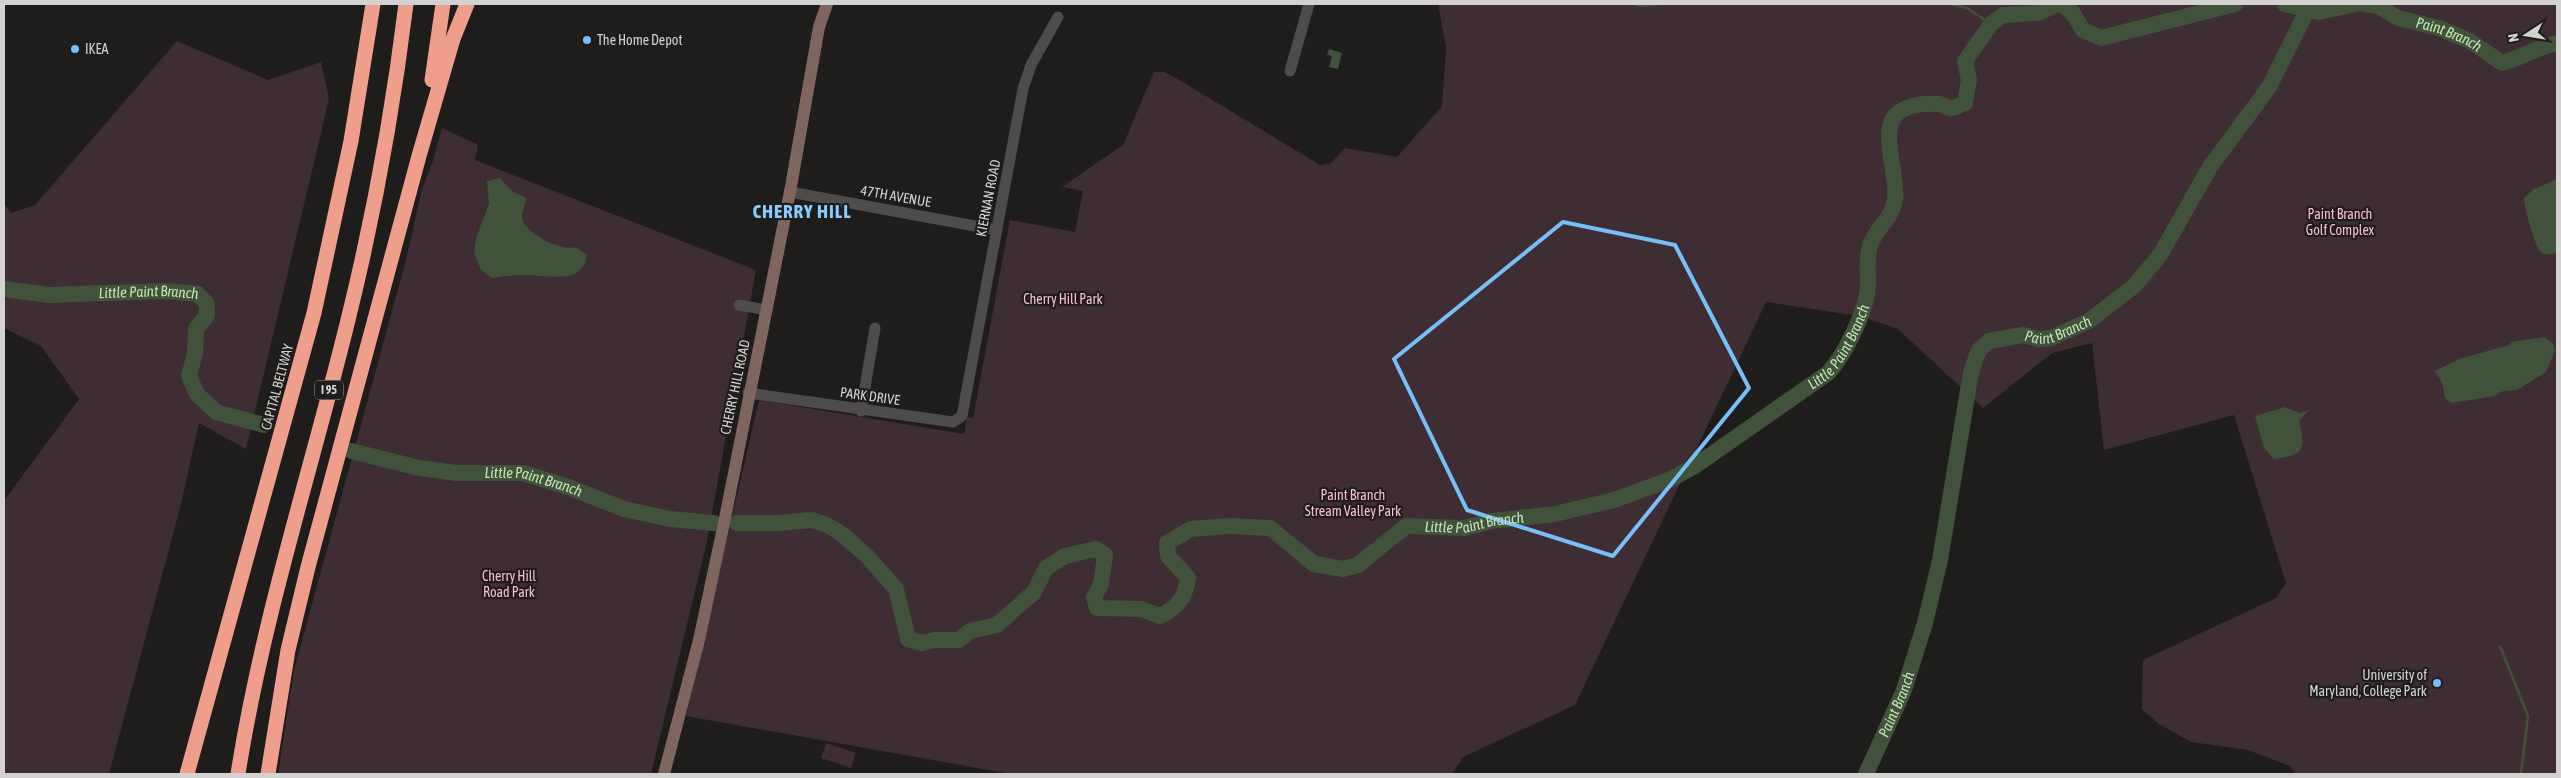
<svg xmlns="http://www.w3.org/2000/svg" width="2561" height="778" font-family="'Asap Condensed',sans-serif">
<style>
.green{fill:#3e2d32}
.water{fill:#40523a}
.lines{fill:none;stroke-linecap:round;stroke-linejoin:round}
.stream{stroke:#40523a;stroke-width:2.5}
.river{stroke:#40523a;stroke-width:16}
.street{stroke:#4e4c4a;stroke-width:11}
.secondary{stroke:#7e655e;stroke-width:12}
.highway{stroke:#ee9e8b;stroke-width:15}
.marked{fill:none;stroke:#76c0f7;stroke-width:4;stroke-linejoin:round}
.poi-dot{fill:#76c0f7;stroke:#1f1d1b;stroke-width:2}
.labels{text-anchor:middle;stroke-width:4.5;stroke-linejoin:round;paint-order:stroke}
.shield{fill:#1f1d1b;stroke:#9d9c9a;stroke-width:1}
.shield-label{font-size:12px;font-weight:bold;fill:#d3d2d1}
.poi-label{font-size:14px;fill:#d3d2d1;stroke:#1f1d1b;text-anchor:start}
.street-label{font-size:14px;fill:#d3d2d1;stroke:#1f1d1b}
.park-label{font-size:14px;fill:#fcbed1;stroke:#1f1d1b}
.water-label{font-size:15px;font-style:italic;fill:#c1e5b5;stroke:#1f1d1b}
.district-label{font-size:19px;font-weight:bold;letter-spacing:1px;fill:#8cf;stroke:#1f1d1b}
</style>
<rect width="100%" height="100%" fill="#1f1d1b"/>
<path class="green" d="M1438 4H2557V774H2296L2290 766 2248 750 2191 742 2159 724 2142 709 2143 660 2276 598 2286 583 2234 415 2104 450 2092 343 2052 353 1983 408 1898 329 1868 319 1869 315 1866 317 1766 302 1575 705 1463 757 1452 774H1011L686 716 759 400 964 434 967 417 973 418 1010 220 1075 232 1083 191 1062 187 1123 145 1154 72H1164L1176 78 1320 165 1331 163 1345 148 1397 157 1442 106 1446 47Z
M177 41 268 80 321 62 329 99 246 449 199 423 181 504 109 774H4V501L79 399 41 346 4 328V203L11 213 35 205Z
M442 128 478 145 475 160 756 270 707 541 651 774H278L294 670 406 260 422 189 433 161Z
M826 743 856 753 851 768 821 758Z"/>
<path class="water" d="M1329 49 1342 53 1338 69 1329 67 1332 56 1327 55Z
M500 178 512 191 526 198C526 206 520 213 523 221 527 234 563 252 576 247L587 255C583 287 545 274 523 275 513 275 502 277 492 278L481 270 474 253 476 238 489 204 487 181Z
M2557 179V253C2552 254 2547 256 2542 253 2535 249 2524 206 2524 198L2534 189Z
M2544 337 2553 343 2555 351 2546 372 2530 382 2517 390 2503 391 2495 396 2451 403 2445 398 2442 383 2435 371 2459 359 2509 345 2512 342Z
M2285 407 2300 413 2309 410 2299 421C2307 450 2303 455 2274 459L2264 448 2255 416Z"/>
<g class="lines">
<path class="stream" d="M1634 4 1642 6 1661 4
M1951 4 1967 8 1991 24
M2500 646 2528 716 2521 774"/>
<g class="river">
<path d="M2061 4 2072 12 2083 30 2101 38 2235 4"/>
<path d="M2285 4 2318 12 2356 4"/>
<path id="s1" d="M2365 4 2378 6 2398 18 2439 28 2470 41 2502 63C2521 58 2538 47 2557 43"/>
<path id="s2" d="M4 289 49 295 165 291 198 294 207 304V315L196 329 195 353 189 376 197 394 216 412 264 425"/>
<path id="s3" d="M351 451 419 468 457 473H523L568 487 624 509 670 519 714 523"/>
<path id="s4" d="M737 523H779L812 520 827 525 842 534 867 556 896 589 908 639 922 643 935 640H959L970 631 997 625 1034 592 1046 568 1065 556 1096 549 1105 555 1101 584 1094 597 1097 608 1141 609 1160 616C1178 607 1185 599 1188 578L1168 556 1167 543 1191 529 1229 526 1270 528 1314 564 1343 569 1358 565 1406 526 1464 528 1492 521 1555 514 1614 500 1669 480 1695 466 1828 373C1844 356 1862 319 1867 295 1870 279 1865 262 1870 246 1875 228 1892 219 1895 200 1899 177 1877 127 1899 112 1910 104 1927 103 1940 104 1943 105 1947 108 1951 108 1955 108 1961 104 1965 103L1969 80 1965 61 1991 24 2003 15 2038 13 2058 4"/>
<path id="s5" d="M1866 774 1904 690 1925 623 1940 560 1971 372 1979 350 1989 341 2023 335 2039 339 2051 338 2089 321 2134 286 2160 255 2210 167 2269 87 2307 11"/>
</g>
<path class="street" d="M1290 71 1309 4
M790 192 997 230
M739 305 767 310
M748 393 953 422 962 416 1023 89 1031 65 1058 17
M861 411 875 328"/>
<path class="secondary" d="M664 774 699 640 724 523 790 192 819 27 827 4"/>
<path class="highway" d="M432 80 443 4
M187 774 314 313 351 141 373 4
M238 774C262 620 311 471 348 320 374 215 393 110 406 4
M268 774 288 650 308 567 419 156 453 39 467 4"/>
</g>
<path class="marked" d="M1563 222 1675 245 1749 388 1613 556 1467 510 1394 359Z"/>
<g class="poi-dot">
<circle cx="587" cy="40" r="5"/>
<circle cx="75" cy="49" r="5"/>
<circle cx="2437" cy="683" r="5"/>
</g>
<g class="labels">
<rect class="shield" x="315" y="380.5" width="28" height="19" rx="4"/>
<g class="shield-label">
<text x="329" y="394">I 95</text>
</g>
<g class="poi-label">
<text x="597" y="45">The Home Depot</text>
<text x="85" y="54">IKEA</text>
<text x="2427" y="680" text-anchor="end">University of<tspan x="2427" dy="16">Maryland, College Park</tspan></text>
</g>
<g class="street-label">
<text transform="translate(896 196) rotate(10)" y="5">47TH AVENUE</text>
<text transform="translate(988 198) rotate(-79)" y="5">KIERNAN ROAD</text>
<text transform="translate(277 387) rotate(-75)" y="5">CAPITAL BELTWAY</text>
<text transform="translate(735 387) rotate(-78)" y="5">CHERRY HILL ROAD</text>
<text transform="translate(870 396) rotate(8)" y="5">PARK DRIVE</text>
</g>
<g class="park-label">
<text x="2340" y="219">Paint Branch<tspan x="2340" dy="16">Golf Complex</tspan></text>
<text x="1063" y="304">Cherry Hill Park</text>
<text x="1353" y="500">Paint Branch<tspan x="1353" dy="16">Stream Valley Park</tspan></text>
<text x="509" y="581">Cherry Hill<tspan x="509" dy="16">Road Park</tspan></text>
</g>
<g class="water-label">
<text dy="5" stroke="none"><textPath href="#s1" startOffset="90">Paint Branch</textPath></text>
<text dy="5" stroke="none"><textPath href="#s2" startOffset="145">Little Paint Branch</textPath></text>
<text dy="5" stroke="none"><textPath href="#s5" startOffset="526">Paint Branch</textPath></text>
<text dy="5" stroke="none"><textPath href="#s4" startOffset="1444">Little Paint Branch</textPath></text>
<text dy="5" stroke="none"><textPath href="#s3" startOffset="186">Little Paint Branch</textPath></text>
<text dy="5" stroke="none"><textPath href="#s4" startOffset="1024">Little Paint Branch</textPath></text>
<text dy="5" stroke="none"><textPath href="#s5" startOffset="76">Paint Branch</textPath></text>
</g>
<g class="district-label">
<text x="802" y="218">CHERRY HILL</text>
</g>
</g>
<rect width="2561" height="778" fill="none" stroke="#d3d2d1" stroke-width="10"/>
<g transform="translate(2526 35) rotate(258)" stroke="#1f1d1b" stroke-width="4" paint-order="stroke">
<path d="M0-4L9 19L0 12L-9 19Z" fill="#d3d2d1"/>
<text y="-8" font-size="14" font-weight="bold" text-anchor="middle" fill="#d3d2d1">N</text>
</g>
</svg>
